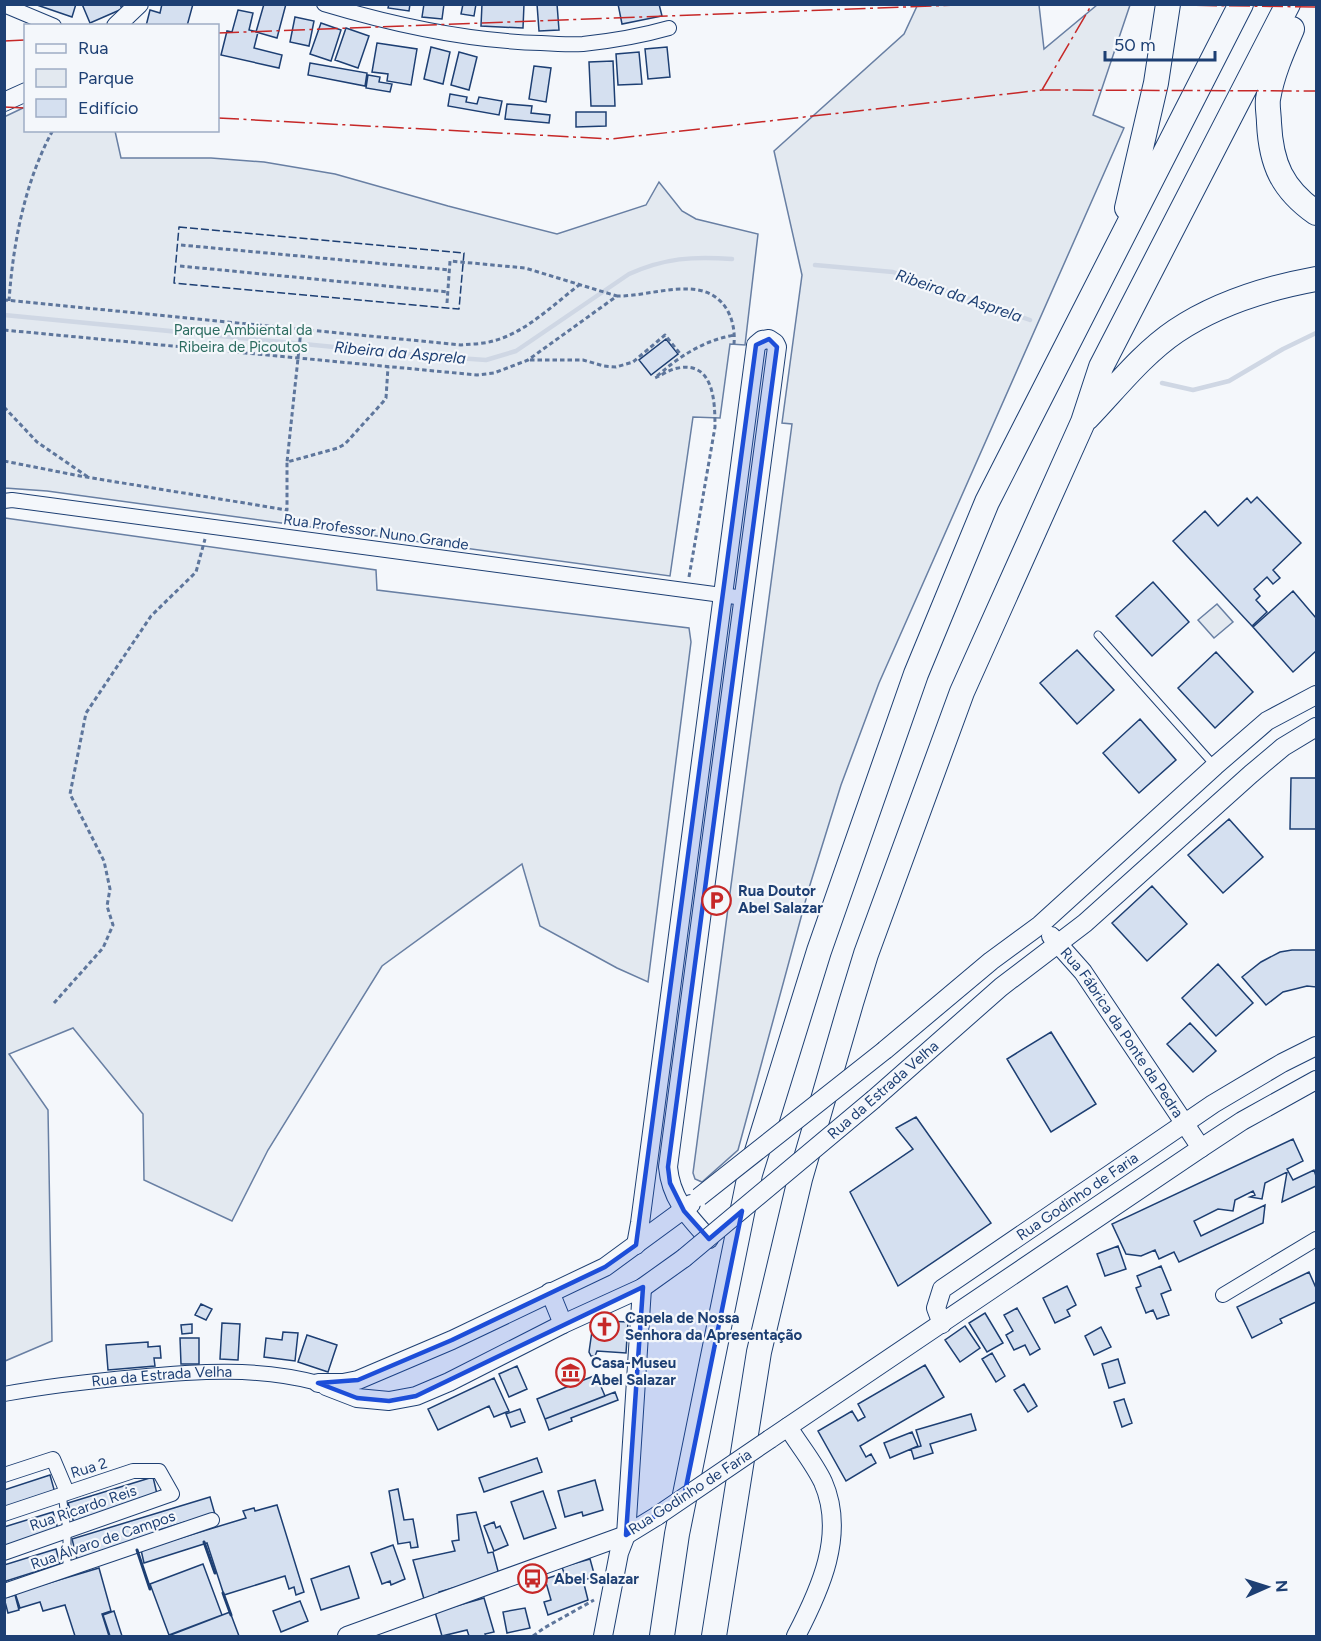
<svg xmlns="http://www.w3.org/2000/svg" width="1321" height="1641" font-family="Figtree,sans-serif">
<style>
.green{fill:#e3e9f0;stroke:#687fa3;stroke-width:1.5}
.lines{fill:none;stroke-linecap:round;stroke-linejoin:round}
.stream{stroke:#cfd7e4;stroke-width:4.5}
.building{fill:#d5e0f0;stroke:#1d3f73;stroke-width:1.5}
.lane-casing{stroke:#1d3f73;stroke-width:9}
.street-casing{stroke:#1d3f73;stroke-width:16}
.secondary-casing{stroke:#1d3f73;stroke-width:20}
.highway-casing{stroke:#1d3f73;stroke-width:26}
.path{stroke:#5e769c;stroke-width:3;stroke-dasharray:4.5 3;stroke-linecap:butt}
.lane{stroke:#f4f7fb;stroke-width:7}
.street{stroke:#f4f7fb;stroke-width:14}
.secondary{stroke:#f4f7fb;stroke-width:18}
.highway{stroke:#f4f7fb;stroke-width:24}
.secondary-bridge-casing{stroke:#1d3f73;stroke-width:20;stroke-linecap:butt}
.secondary-bridge{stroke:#f4f7fb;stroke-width:18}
.fence{stroke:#1d3f73;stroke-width:1.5;stroke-dasharray:8 3;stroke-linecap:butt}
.wall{stroke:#1d3f73;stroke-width:3}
.power{stroke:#c62828;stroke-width:1.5;stroke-dasharray:21 4.5 3 4.5;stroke-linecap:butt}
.marked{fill:#1d4ed8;fill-opacity:0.2;stroke:#1d4ed8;stroke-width:4.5;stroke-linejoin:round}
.labels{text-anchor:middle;stroke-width:4.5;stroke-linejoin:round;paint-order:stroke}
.park-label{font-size:15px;fill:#2c6c60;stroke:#f4f7fb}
.street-label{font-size:15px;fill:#1d3f73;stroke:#f4f7fb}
.poi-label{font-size:15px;font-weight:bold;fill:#1d3f73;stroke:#f4f7fb;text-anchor:start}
.water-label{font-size:16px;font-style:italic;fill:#1d3f73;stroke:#f4f7fb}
</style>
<rect width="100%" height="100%" fill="#f4f7fb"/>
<path class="green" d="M918 4 1039 5 1044 49 1097 5H1130L1093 115 1124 128 879 683 841 785 809 888 738 1150 702 1182 695 1179 693 1173 792 424 782 423 802 275 774 151 904 34Z
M25 107 26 130 115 131 121 158H211L264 162 335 174 448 206 557 234 646 205 659 182 682 211 696 219 758 234 745 345 730 344 720 418 693 417 670 576 47 491 5 488 4 117Z
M5 518 376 570 377 590 689 628 691 642 648 982 617 968 540 926 522 864 382 966 268 1150 232 1221 144 1180 143 1114 73 1028 9 1054 48 1110 52 1341 5 1361Z
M1217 604 1233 622 1214 638 1198 620Z"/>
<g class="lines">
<path class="stream" d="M815 265 893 272 1030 320
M4 315 428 356 486 360 516 351 629 274C665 258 693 256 732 259
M1162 383 1193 390 1229 381 1283 349 1316 333"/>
</g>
<path class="building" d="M34 4H76L72 17Z
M82 4H120L122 9 90 23Z
M162 4H193L187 26H146L150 10 160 13Z
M264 4H286L277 38 256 32Z
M389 4H410L409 11 388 8Z
M424 4H444L442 19 422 17Z
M463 4H476L474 16 461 14Z
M482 4H524L523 28 481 26Z
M537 4H557L559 30 539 31Z
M618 4H659L662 16 622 24Z
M238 10 253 13 249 30 258 32 254 48 282 55 279 68 221 55 227 31 232 32Z
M295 17 314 21 309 46 290 42Z
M321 23 341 30 331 61 310 54Z
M346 28 369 36 358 68 335 60Z
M377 43 417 49 411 85 387 81 388 74 372 72Z
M431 47 450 52 443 84 424 79Z
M667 47 670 77 648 79 645 49Z
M459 52 477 57 469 90 451 85Z
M639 52 642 84 618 85 616 54Z
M613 61 615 106H591L589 62Z
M310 63 367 73 365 86 308 75Z
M534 66 551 68 546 102 529 99Z
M368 75 380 77 379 82 392 84 390 92 366 88Z
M450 94 467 97 466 102 477 104 479 97 502 101 499 115 448 106Z
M507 104 532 106 531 113 550 115 549 123 505 119Z
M576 112H606V126L576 127Z
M666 339 678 354 651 375 639 360Z
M1257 497 1301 543 1273 570 1280 578 1273 584 1267 577 1254 589 1260 596 1256 600 1267 612 1252 626 1173 541 1205 511 1218 526 1247 498 1251 503Z
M1153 582 1189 622 1152 656 1116 616Z
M1293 591 1316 618V651L1293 672 1253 627Z
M1077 650 1114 690 1077 724 1040 683Z
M1216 652 1253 692 1215 728 1178 688Z
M1140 719 1176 760 1139 793 1103 753Z
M1291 778H1316V829H1290Z
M1229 819 1263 857 1223 893 1188 855Z
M1152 886 1187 924 1147 961 1112 923Z
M1292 950H1316V987L1307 986 1283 992 1266 1005 1242 977 1261 962 1280 952Z
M1218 964 1253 1003 1216 1036 1182 998Z
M1190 1023 1216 1051 1193 1072 1167 1044Z
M1051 1032 1096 1104 1051 1132 1007 1059Z
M916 1117 991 1223 898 1286 850 1192 913 1149 896 1128Z
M1293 1139 1303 1161 1287 1169 1293 1180 1314 1170 1316 1176V1186L1282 1202 1287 1172 1265 1183 1262 1199 1250 1197 1255 1195 1253 1191 1235 1200 1233 1211 1218 1209 1194 1221 1201 1236 1265 1205 1263 1223 1179 1262 1174 1252 1159 1259 1155 1250 1141 1256 1126 1254 1112 1224Z
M1118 1246 1126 1269 1105 1276 1097 1254Z
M1161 1266 1171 1290 1161 1294 1169 1315 1157 1319 1153 1310 1146 1313 1136 1288 1141 1286 1137 1276Z
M1309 1272 1316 1288V1302L1280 1319 1282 1323 1252 1338 1237 1307Z
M1067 1286 1076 1305 1067 1310 1070 1316 1055 1323 1043 1298Z
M201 1304 212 1309 206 1320 195 1315Z
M1017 1308 1040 1349 1030 1355 1025 1345 1014 1350 1006 1335 1013 1331 1004 1315Z
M985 1313 1003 1343 987 1352 969 1323Z
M604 1321 628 1322 626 1353 597 1351 595 1356H591L589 1352 592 1331H595L596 1323Z
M222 1323 240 1324 238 1360 220 1359Z
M192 1324V1333L182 1334 181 1325Z
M965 1326 980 1348 960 1362 945 1340Z
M1101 1327 1111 1347 1094 1355 1085 1336Z
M283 1332 298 1333 295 1361 264 1357 266 1338 282 1340Z
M307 1335 337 1345 328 1372 298 1362Z
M180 1338H199V1364H181Z
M148 1342V1347L160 1346 161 1358H154L155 1366 108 1370 106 1345Z
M992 1353 1005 1376 996 1382 982 1359Z
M1118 1359 1125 1383 1109 1388 1102 1364Z
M925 1365 944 1397 860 1446 866 1457 871 1454 876 1463 846 1481 818 1431 852 1411 858 1421 865 1417 858 1404Z
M517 1366 527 1389 509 1397 499 1374Z
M596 1375 605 1396 545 1419 537 1399Z
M494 1378 509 1411 494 1417 489 1406 438 1430 428 1409Z
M1024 1384 1037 1406 1028 1412 1014 1390Z
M615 1392 618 1400 571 1418 572 1421 549 1430 545 1419Z
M1124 1399 1132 1423 1122 1427 1114 1402Z
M520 1409 525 1422 511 1427 506 1414Z
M971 1414 976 1430 930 1444 933 1453 914 1459 911 1449 921 1446 916 1430Z
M912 1432 918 1446 890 1458 884 1443Z
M537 1458 542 1472 484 1492 479 1478Z
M50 1475 55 1493 4 1508V1490Z
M153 1477 157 1494 74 1523 68 1503Z
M595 1480 603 1510 583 1516 582 1512 565 1517 558 1491Z
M398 1489 404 1520 413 1519 418 1547 411 1548 410 1542 398 1544 389 1491Z
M543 1491 556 1528 524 1539 511 1502Z
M210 1497 216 1518 185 1522 159 1530 161 1535 77 1559 72 1539Z
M277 1505 304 1592 296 1595 294 1587 289 1589 285 1576 224 1595 207 1543 144 1563 141 1550 246 1518 243 1511 254 1508 255 1511Z
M53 1512 58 1529 4 1546V1527Z
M476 1512 488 1553 493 1552 499 1575 439 1592 440 1595 424 1599 413 1560 455 1551 452 1541 459 1540 457 1515Z
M494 1522 496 1528 500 1526 508 1545 494 1551 484 1526Z
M393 1545 405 1579 391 1585 390 1581 382 1584 371 1553Z
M56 1549 60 1564 6 1581 7 1585H4V1565Z
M590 1559 595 1577 583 1580 588 1600 548 1615 544 1602 551 1600 545 1579 564 1573 562 1567Z
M203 1564 222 1615 169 1635 150 1584Z
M349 1566 359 1598 321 1610 311 1579Z
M99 1568 111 1611 102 1614 109 1636H75L65 1605 43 1611 40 1602 20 1608 15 1593Z
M15 1595 19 1610 8 1613 4 1598Z
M484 1598 494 1632 485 1634 486 1636H469L467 1630 442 1636 435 1612Z
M300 1601 308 1621 281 1632 273 1611Z
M525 1608 530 1628 507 1633 503 1612Z
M114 1611 122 1636H110L103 1615Z
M230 1612 239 1636H168Z"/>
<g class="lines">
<defs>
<path id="lane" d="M1098 635 1215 766
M62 1494 67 1531V1570"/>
<g id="street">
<path d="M324 4C394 25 468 41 541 43 555 44 569 45 583 44 611 41 641 36 669 28"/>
<path d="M4 5 54 26"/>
<path d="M4 501 12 500 744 598"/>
<path d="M1223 1295 1316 1239"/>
<path id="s1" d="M4 1394C48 1386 92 1381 136 1377 198 1371 258 1367 318 1383"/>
<path d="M4 1475 53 1459 67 1492"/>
<path d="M4 1514 133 1471H159L172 1494 4 1553"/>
<path d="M4 1591 212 1520"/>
</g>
<g id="secondary">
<path d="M116 26 139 4"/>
<path d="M4 102 26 92"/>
<path id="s2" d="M1051 936 1083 972 1201 1148"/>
<path d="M885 1050 991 961 1040 925 1215 766 1267 721 1316 695"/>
<path d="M874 1099 1001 987 1085 923 1251 774 1283 747 1316 727"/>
<path d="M636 1245 640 1223 756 345 762 340 769 339 775 343 777 347 668 1167C671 1199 688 1216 709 1239"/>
<path d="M550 1292 563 1324"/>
<path id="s3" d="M942 1324 936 1308 942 1289 1213 1104 1282 1063 1316 1046"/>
<path d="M318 1383H343L358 1380 452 1340 605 1267 691 1204"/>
<path d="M326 1386 357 1398 389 1401 416 1396 449 1382 563 1324 642 1288 684 1258"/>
<path d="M788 1427C799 1445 814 1463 823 1482 846 1534 820 1590 796 1636"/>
<path d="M770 1439 1201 1148 1242 1121 1316 1080"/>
<path d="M347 1636 626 1535 657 1516"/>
<path d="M603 1636 619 1553 626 1535 642 1288"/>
</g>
<path id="highway" d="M1292 29C1282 52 1272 75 1268 99 1267 107 1269 115 1269 123 1271 164 1282 189 1316 213
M1127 208 1156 83 1168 4
M1087 418C1115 389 1142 354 1176 331 1218 303 1267 288 1316 279
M662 1636 677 1534 750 1174 819 951 916 674 987 502 1241 4
M714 1636 759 1352 800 1179 851 1003 866 954 962 692 1083 422 1101 367 1288 4"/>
</defs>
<use href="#lane" class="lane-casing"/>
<use href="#street" class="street-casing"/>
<use href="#secondary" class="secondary-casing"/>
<use href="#highway" class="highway-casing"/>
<path class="path" d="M181 245 450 270
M180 266 448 292
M9 301C13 243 25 181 53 130
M447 303 450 261 525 268 617 296
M4 309 5 300 461 345C471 344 483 344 493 341 525 333 553 305 579 285
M4 330 477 375 494 373 528 360 617 296C652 297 703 273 726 308 733 319 735 332 734 344
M301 330 287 462 338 448 345 444 383 402 386 398 388 367
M530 360H583L604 366 616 367 633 362 665 335 682 356
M4 407 37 442 88 477
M4 461 80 476 287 510V462
M689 577 715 427C715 402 714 361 678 368 670 369 662 375 655 378 678 357 704 340 735 335
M54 1003 103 948 113 925 107 906 110 889 104 861 70 794 86 713 151 616 196 572 205 539
M533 1636 544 1628 594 1600"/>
<use href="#lane" class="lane"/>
<use href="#street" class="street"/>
<use href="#secondary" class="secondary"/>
<use href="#highway" class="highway"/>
<defs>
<path id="secondary-bridge" d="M699 1197 885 1050
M684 1258 874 1099
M657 1516 770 1439"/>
</defs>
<use href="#secondary-bridge" class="secondary-bridge-casing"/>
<use href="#secondary-bridge" class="secondary-bridge"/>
<path class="fence" d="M179 227 464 253 459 309 174 283Z"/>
<path class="wall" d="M204 1542 215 1573
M137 1550 150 1589
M223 1593 231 1615"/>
<path class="power" d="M1097 4 1316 7
M218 33 982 4
M4 41 26 40
M1042 90 1092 4
M4 107 26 108
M218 118 611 139 1042 90 1316 91"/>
</g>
<path class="marked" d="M769 339 777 347 668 1167 670 1183 684 1211 709 1239 742 1211 684 1497 626 1535 643 1287 416 1396 389 1401 357 1398 318 1383 358 1380 452 1340 605 1267 636 1245 756 345Z"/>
<defs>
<symbol id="parking-ring" viewBox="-11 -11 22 22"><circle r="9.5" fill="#f4f7fb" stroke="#c62828" stroke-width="1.5"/><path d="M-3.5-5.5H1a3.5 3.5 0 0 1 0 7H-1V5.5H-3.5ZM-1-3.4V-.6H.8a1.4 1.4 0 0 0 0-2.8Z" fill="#c62828"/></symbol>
<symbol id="church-ring" viewBox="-11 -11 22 22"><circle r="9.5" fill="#f4f7fb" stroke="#c62828" stroke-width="1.5"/><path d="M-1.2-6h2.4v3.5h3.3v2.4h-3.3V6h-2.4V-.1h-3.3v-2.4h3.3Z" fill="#c62828"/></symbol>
<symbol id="museum-ring" viewBox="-11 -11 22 22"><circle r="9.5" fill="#f4f7fb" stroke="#c62828" stroke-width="1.5"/><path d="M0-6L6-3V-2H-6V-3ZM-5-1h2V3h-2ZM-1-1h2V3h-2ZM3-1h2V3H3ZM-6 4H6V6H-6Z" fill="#c62828"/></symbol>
<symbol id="bus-ring" viewBox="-11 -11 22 22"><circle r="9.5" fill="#f4f7fb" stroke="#c62828" stroke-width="1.5"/><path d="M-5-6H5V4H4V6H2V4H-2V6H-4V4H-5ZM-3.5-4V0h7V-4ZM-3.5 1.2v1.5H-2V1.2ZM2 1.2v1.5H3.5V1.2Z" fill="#c62828"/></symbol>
</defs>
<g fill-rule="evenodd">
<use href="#parking-ring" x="700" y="884" width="33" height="33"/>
<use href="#church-ring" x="588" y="1310" width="33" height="33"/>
<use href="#museum-ring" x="554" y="1356" width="33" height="33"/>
<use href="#bus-ring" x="516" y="1562" width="33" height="33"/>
</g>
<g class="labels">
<g class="park-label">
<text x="243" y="335">Parque Ambiental da<tspan x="243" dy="17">Ribeira de Picoutos</tspan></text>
</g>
<g class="street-label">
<text transform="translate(376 532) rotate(8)" y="5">Rua Professor Nuno Grande</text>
<text dy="5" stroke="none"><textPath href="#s2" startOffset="120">Rua Fábrica da Ponte da Pedra</textPath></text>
<text transform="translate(883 1090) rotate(-41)" y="5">Rua da Estrada Velha</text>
<text dy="5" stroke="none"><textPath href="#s3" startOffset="201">Rua Godinho de Faria</textPath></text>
<text dy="5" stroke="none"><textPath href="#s1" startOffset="159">Rua da Estrada Velha</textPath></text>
<text transform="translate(89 1468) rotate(-17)" y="5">Rua 2</text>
<text transform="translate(690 1492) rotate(-33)" y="5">Rua Godinho de Faria</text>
<text transform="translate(83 1508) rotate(-19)" y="5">Rua Ricardo Reis</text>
<text transform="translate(103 1540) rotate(-19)" y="5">Rua Álvaro de Campos</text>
</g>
<g class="poi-label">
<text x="738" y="896">Rua Doutor<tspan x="738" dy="17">Abel Salazar</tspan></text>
<text x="625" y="1323">Capela de Nossa<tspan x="625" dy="17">Senhora da Apresentação</tspan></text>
<text x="591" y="1368">Casa-Museu<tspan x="591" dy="17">Abel Salazar</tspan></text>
<text x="554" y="1584">Abel Salazar</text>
</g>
<g class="water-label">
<text transform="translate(959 295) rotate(19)" y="6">Ribeira da Asprela</text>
<text transform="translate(400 352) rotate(5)" y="6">Ribeira da Asprela</text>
</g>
</g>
<rect width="1321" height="1641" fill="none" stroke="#1d3f73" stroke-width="12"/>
<rect x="24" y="24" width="195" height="108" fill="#f4f7fb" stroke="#9eadc5" stroke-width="1.5"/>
<rect x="36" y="44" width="30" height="9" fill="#f4f7fb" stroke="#9eadc5" stroke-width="1.5"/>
<text x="78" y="54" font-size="18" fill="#1d3f73">Rua</text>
<rect x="36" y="69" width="30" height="18" fill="#e3e9f0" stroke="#9eadc5" stroke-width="1.5"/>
<text x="78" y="84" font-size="18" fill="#1d3f73">Parque</text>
<rect x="36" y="99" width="30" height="18" fill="#d5e0f0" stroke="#9eadc5" stroke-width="1.5"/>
<text x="78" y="114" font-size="18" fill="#1d3f73">Edifício</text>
<g transform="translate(1267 1587) rotate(87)" stroke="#f4f7fb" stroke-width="4.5" paint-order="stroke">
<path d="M0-4.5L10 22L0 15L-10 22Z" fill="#1d3f73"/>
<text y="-9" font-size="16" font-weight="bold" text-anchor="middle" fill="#1d3f73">N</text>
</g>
<path d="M1105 51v9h110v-9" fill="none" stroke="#1d3f73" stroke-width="3"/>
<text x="1114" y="51" font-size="18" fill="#1d3f73" stroke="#f4f7fb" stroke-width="4.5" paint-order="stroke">50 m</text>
</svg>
